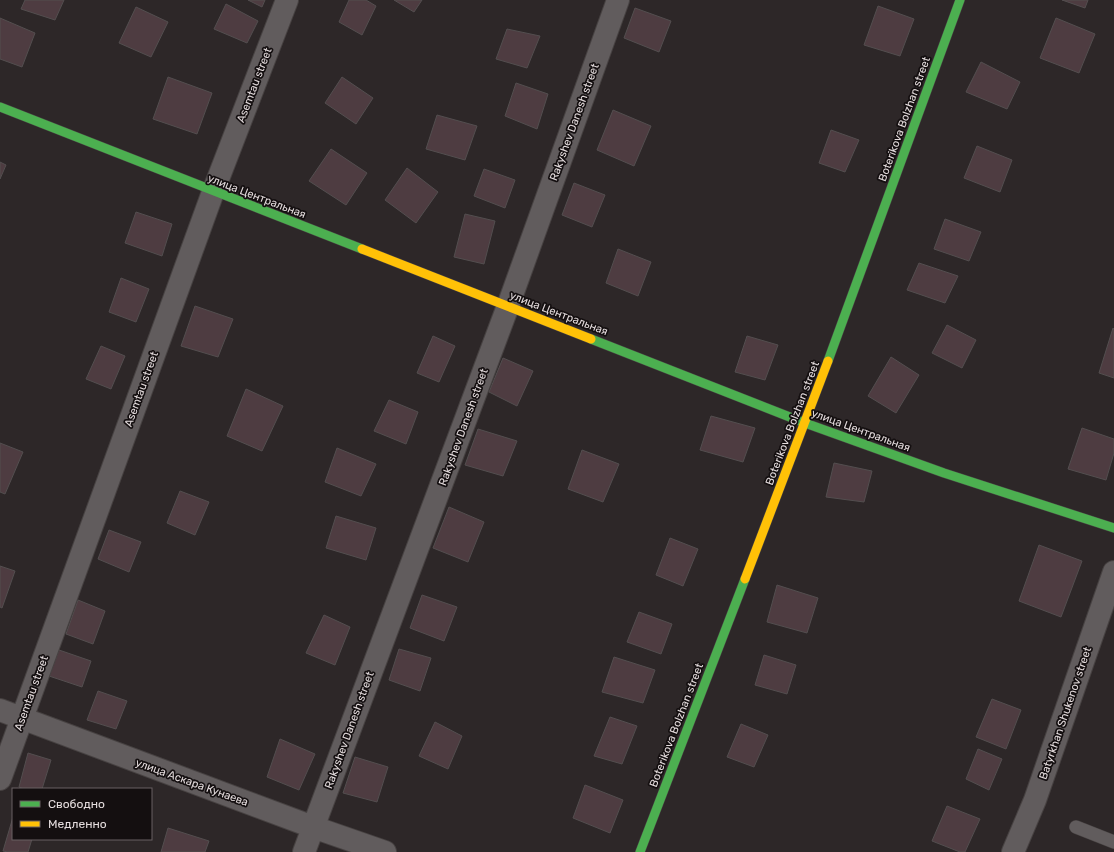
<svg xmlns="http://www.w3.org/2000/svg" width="1114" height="852" font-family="Rubik,sans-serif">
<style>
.building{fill:#4e3c41;stroke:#534e4f}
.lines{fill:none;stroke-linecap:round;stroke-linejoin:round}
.lane-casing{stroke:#474242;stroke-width:14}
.street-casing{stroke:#474242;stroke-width:24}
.fast-casing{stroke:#474242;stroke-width:10}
.slow-casing{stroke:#474242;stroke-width:10}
.lane{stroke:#615c5d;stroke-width:13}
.street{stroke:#615c5d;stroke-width:22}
.fast{stroke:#4caf50;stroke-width:9}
.slow{stroke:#ffc107;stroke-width:9}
.labels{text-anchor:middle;stroke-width:3.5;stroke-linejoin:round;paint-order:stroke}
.street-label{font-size:11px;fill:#e5ddde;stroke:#140f10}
</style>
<rect width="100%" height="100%" fill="#2d2728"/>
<path class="building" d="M25 0H64L55 20 21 9Z
M248 0H265L262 7Z
M349 0H366L376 6 362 35 339 22Z
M394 0H422L414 12Z
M1062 0H1088L1085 8Z
M226 4 258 21 247 43 214 29Z
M878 6 914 19 900 56 864 45Z
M136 7 168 22 151 57 119 43Z
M635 8 671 21 659 52 624 38Z
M0 18 35 33 22 67 0 59Z
M1056 18 1095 34 1079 73 1040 58Z
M507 29 540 36 527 68 496 59Z
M981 62 1020 82 1007 109 966 92Z
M168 77 212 93 197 134 153 119Z
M342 77 373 98 356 124 325 103Z
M516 83 548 94 537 129 505 116Z
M613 110 651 126 634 166 597 150Z
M437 115 477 126 465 160 426 149Z
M831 130 859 140 845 172 819 163Z
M977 146 1012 160 1000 192 964 178Z
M331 149 367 173 346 205 309 181Z
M0 162 6 165 0 179Z
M407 168 438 192 416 223 385 200Z
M484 169 515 180 505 208 474 196Z
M574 183 605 195 592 227 562 215Z
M136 212 172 224 162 256 125 243Z
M465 214 495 221 484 264 454 257Z
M945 219 981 232 969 261 934 249Z
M618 249 651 262 638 296 606 283Z
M919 263 958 276 945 303 907 290Z
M121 278 149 289 136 322 109 312Z
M195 306 233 319 218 357 181 346Z
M947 325 976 340 962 368 932 353Z
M1113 328 1114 329V378L1099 373Z
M433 336 455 346 439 382 417 373Z
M747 336 778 345 765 380 735 372Z
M101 346 125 356 111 389 86 379Z
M891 357 919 375 896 413 868 396Z
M503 358 533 371 517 406 489 392Z
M246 389 283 406 262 451 227 436Z
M389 400 418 412 406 444 374 431Z
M711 416 755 428 743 462 700 450Z
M1082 428 1114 439V453L1106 480 1068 469Z
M478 429 517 441 503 476 465 465Z
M0 443 23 452 5 494 0 492Z
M337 448 376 464 361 496 325 482Z
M582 450 619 464 603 502 568 489Z
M834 463 872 471 864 502 826 497Z
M180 491 209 502 195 535 167 523Z
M449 507 484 522 468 562 433 548Z
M336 516 376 528 366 560 326 548Z
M109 530 141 542 129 572 98 559Z
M670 538 698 549 683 586 656 575Z
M1039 545 1082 561 1061 617 1019 601Z
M0 566 15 571 2 608 0 607Z
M777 585 818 598 807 633 767 622Z
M422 595 457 607 444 641 410 628Z
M78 600 105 611 93 644 66 634Z
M639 612 672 624 661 654 627 642Z
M324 615 350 627 335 665 306 653Z
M399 649 431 658 420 691 389 680Z
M59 650 91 661 82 687 49 676Z
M764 655 796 665 787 694 755 685Z
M614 657 655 670 643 703 602 692Z
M98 691 127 701 116 729 87 720Z
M992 699 1021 710 1006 749 976 737Z
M610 717 637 726 622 764 594 756Z
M435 722 462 736 448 769 419 756Z
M741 724 768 735 754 767 727 757Z
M280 739 315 754 299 790 267 777Z
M978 749 1002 759 989 790 966 779Z
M28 753 51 760 42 789H24L19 787Z
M355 757 388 767 377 802 343 793Z
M585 785 623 800 610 833 573 818Z
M947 806 980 819 965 852H960L932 841Z
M13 817V839H32L28 852H8L3 851Z
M168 828 209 841 205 852H161Z"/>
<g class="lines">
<defs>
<path id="lane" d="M1076 827 1114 842"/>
<path id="street" d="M0 710 313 827 385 852
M0 779 213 192 287 0
M304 852 508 306 618 0
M1013 852 1035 800 1114 572"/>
<path id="fast" d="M0 107 362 249
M591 339 805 423 944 473 1114 528
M828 361 960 0
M640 852 745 579"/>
<path id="slow" d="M362 249 591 339
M745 579 828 361"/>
</defs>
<use href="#lane" class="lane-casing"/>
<use href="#street" class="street-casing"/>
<use href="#fast" class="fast-casing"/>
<use href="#slow" class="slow-casing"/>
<use href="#lane" class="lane"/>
<use href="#street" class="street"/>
<use href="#fast" class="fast"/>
<use href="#slow" class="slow"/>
</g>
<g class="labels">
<g class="street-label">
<text transform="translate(254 85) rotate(-69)" y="4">Asemtau street</text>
<text transform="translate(904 119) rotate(-70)" y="4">Boterikova Bolzhan street</text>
<text transform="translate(574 122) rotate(-70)" y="4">Rakyshev Danesh street</text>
<text transform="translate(257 196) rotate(21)" y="4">улица Центральная</text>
<text transform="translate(559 313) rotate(21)" y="4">улица Центральная</text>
<text transform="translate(141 389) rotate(-70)" y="4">Asemtau street</text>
<text transform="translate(792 423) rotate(-69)" y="4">Boterikova Bolzhan street</text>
<text transform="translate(463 427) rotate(-70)" y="4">Rakyshev Danesh street</text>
<text transform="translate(861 430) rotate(20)" y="4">улица Центральная</text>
<text transform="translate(31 693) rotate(-70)" y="4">Asemtau street</text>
<text transform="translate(1065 713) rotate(-71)" y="4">Batyrkhan Shukenov street</text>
<text transform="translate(676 725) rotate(-69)" y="4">Boterikova Bolzhan street</text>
<text transform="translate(349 730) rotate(-70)" y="4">Rakyshev Danesh street</text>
<text transform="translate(192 782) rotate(20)" y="4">улица Аскара Кунаева</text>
</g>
</g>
<rect x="12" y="788" width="140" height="52" fill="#140f10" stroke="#686162"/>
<rect x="20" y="801" width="20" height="6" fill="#4caf50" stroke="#686162"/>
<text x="48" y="808" font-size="12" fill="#e5ddde">Свободно</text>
<rect x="20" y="821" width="20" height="6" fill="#ffc107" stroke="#686162"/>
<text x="48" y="828" font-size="12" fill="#e5ddde">Медленно</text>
</svg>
